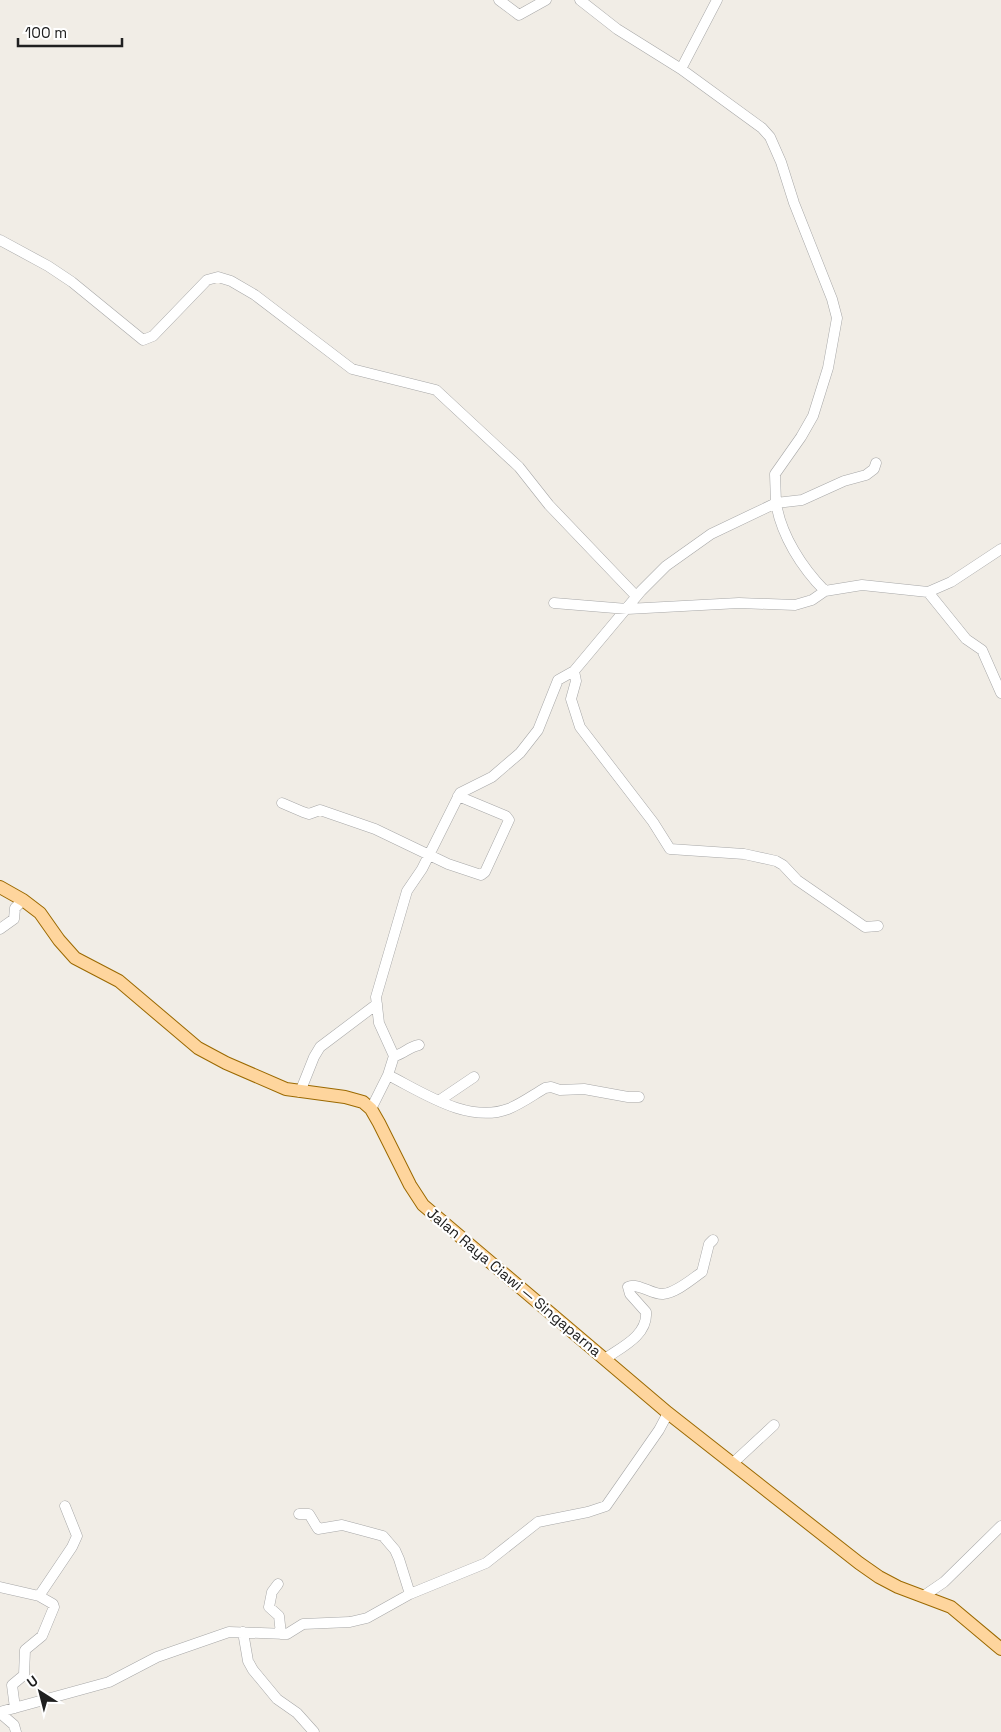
<svg xmlns="http://www.w3.org/2000/svg" width="1001" height="1732" font-family="'Space Grotesk',sans-serif">
<style>
.lines{fill:none;stroke-linecap:round;stroke-linejoin:round}
.minor-casing{stroke:#a7a7a7;stroke-width:11}
.major-casing{stroke:#9b6900;stroke-width:14}
.minor{stroke:#fff;stroke-width:10}
.major{stroke:#fed59d;stroke-width:12}
.labels{text-anchor:middle;stroke-width:4.5;stroke-linejoin:round;paint-order:stroke}
.street-label{font-size:15px;fill:#202020;stroke:#fff}
</style>
<rect width="100%" height="100%" fill="#f1ede6"/>
<g class="lines">
<defs>
<path id="minor" d="M499 0 519 15 546 0
M580 0 617 29 681 69 762 128 770 137 781 162 794 203 832 299 837 318 828 368 813 416 801 437 775 474 776 503 802 500 844 481 866 475 874 469 876 463
M681 69 717 0
M0 240 48 266 72 282 143 340 153 336 207 280 218 277 231 281 255 295 352 369 436 390 519 467 549 505 636 596
M928 592 966 639 982 650 1001 693
M554 603 627 609 739 603 795 605 812 600 825 591
M574 671 576 681 571 699 580 727 653 822 670 849 744 854 776 861 783 865 797 880 865 927 878 926
M282 803 303 812 309 814 320 810 375 829 448 864 481 875 485 872 509 820 506 816 458 796
M0 929 14 919 15 908 23 900
M394 1056C404 1054 408 1047 419 1045
M388 1075C422 1092 468 1124 508 1109 521 1104 533 1095 545 1088L551 1087 560 1090 584 1089 628 1097H639
M300 1092 314 1057 320 1047 377 1004
M440 1100 474 1077
M371 1109 388 1075 394 1056 379 1023 376 997 407 891 422 869 460 793 492 777 520 753 538 730 558 680 574 671 641 591 666 566 711 534 776 503C781 535 802 568 825 591L862 585 928 592 951 582 1001 549
M606 1358C622 1347 648 1335 646 1312L630 1294 628 1287C638 1282 652 1295 663 1294 676 1293 692 1279 702 1272L709 1244 713 1240
M733 1463 774 1425
M299 1514H309L318 1529 342 1525 383 1536 395 1550 399 1559 410 1594
M278 1584 272 1592 269 1607 279 1616 281 1634
M0 1587 39 1596
M925 1595 944 1582 1001 1526
M243 1632 248 1661 253 1670 277 1699 297 1713 314 1732
M15 1708 12 1685 24 1675 25 1650 42 1636 54 1607 53 1604 39 1596 72 1547 77 1536 65 1506
M0 1712 109 1682 157 1657 229 1632 287 1634 303 1624 350 1622 367 1618 410 1594 486 1563 538 1522 588 1512 606 1506 659 1430 668 1413
M0 1713 14 1725 16 1732"/>
<path id="major" d="M0 887 23 900 40 913 59 940 75 958 119 981 198 1048 226 1063 286 1089 345 1097 363 1102 371 1109 379 1123 410 1185 423 1205 668 1413 859 1563 879 1577 898 1587 951 1607 1001 1649"/>
</defs>
<use href="#minor" class="minor-casing"/>
<use href="#major" class="major-casing"/>
<use href="#minor" class="minor"/>
<use href="#major" class="major"/>
</g>
<g class="labels">
<g class="street-label">
<text transform="translate(514 1282) rotate(40)" y="5">Jalan Raya Ciawi — Singaparna</text>
</g>
</g>
<g transform="translate(40 1692) rotate(324)" stroke="#ffffff" stroke-width="4" paint-order="stroke">
<path d="M0-4L9 19L0 12L-9 19Z" fill="#202020"/>
<text y="-8" font-size="14" font-weight="bold" text-anchor="middle" fill="#202020">U</text>
</g>
<path d="M18 38v8h104v-8" fill="none" stroke="#202020" stroke-width="2.5"/>
<text x="25" y="38" font-size="15" fill="#202020" stroke="#ffffff" stroke-width="4" paint-order="stroke">100 m</text>
</svg>
